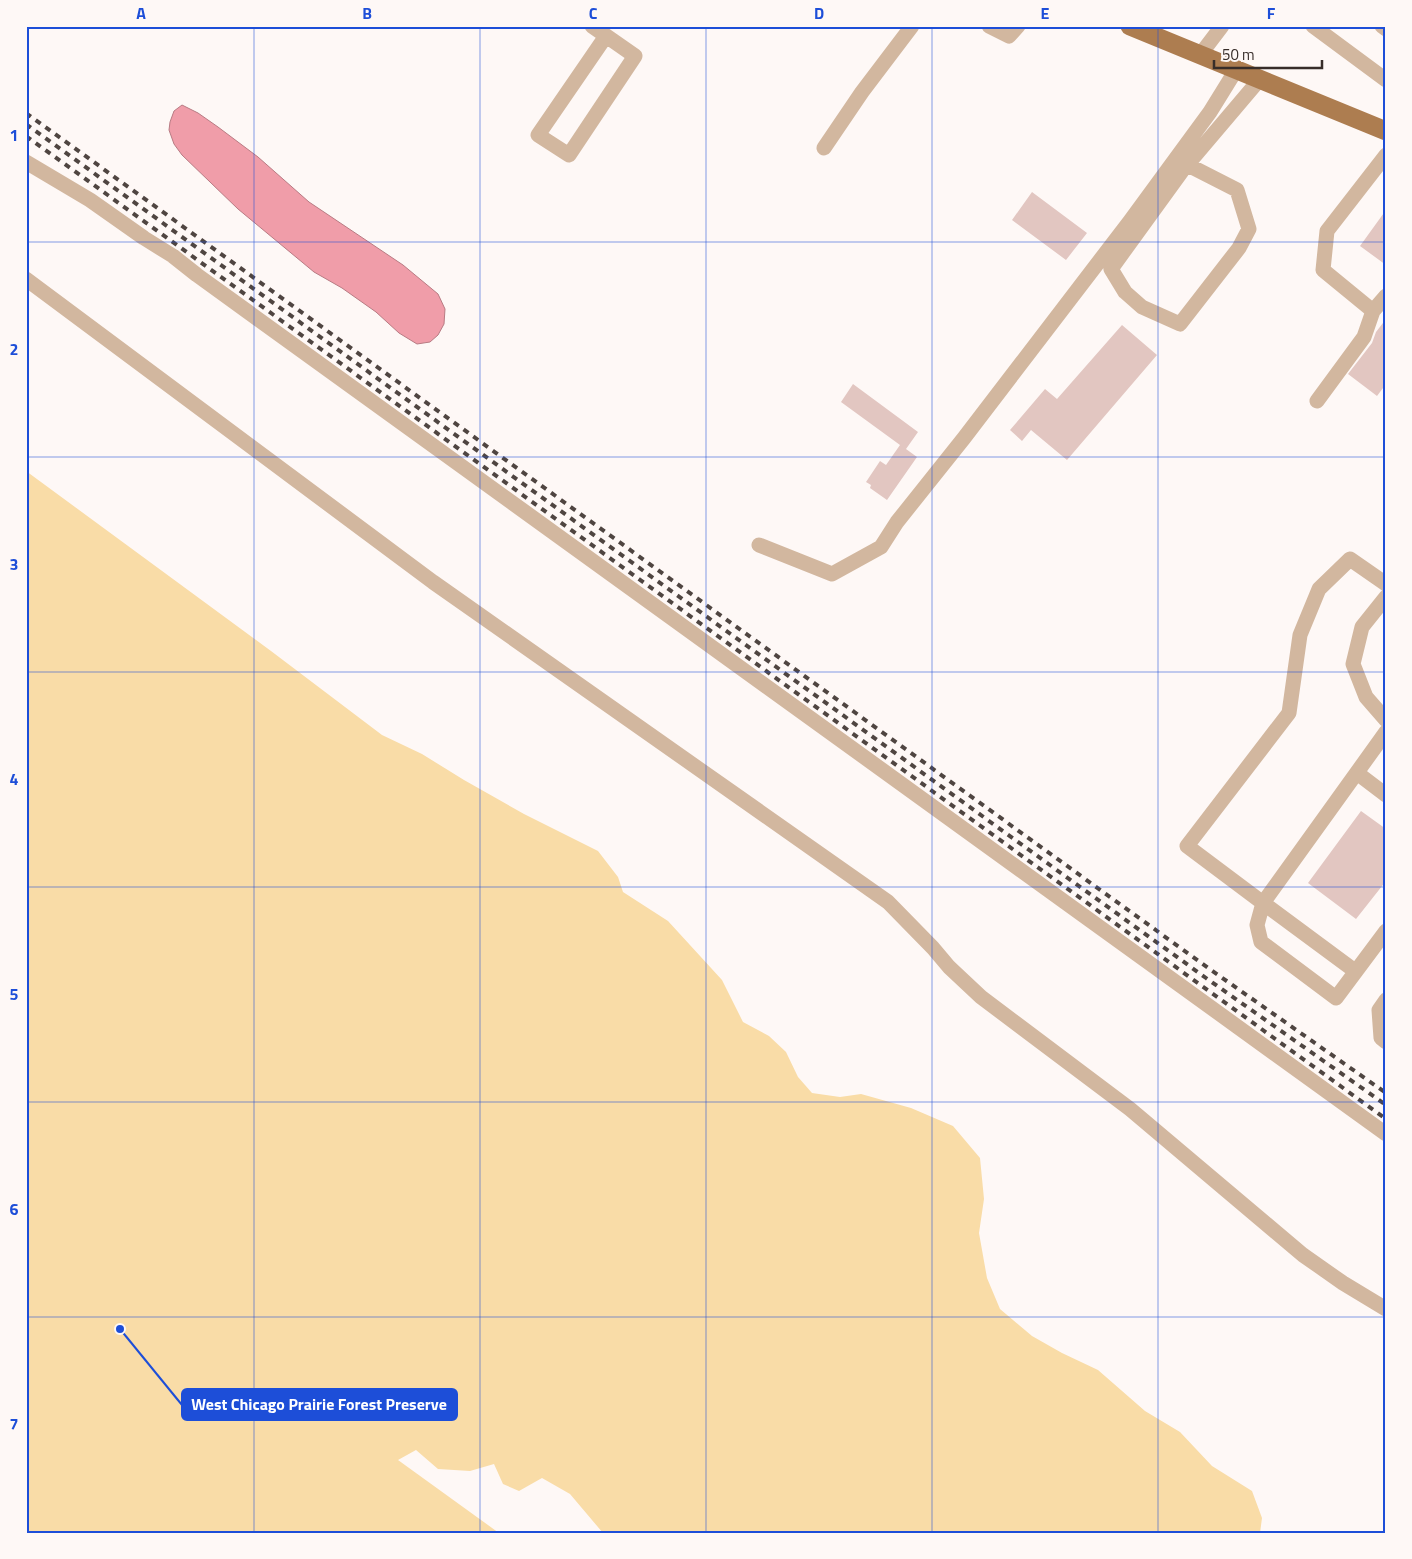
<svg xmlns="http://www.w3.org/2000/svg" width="1412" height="1559" font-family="'Titillium Web',sans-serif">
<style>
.green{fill:#f9dca7}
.water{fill:#f09da9;stroke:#b87b83}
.building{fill:#e2c6c1}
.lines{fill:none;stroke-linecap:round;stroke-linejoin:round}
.minor{stroke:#d2b79f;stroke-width:15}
.major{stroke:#ad7d50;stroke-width:19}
.rail{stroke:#4f4541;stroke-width:4;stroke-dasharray:6 6;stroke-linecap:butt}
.grid{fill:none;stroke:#1d4ed8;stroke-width:1;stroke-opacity:0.55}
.leader{fill:none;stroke:#1d4ed8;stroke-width:2}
.callout-dot{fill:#1d4ed8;stroke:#fef8f6;stroke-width:2}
.callout{fill:#1d4ed8;stroke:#1d4ed8;stroke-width:2}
.callout-label{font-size:16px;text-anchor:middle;font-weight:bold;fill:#fff}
.neatline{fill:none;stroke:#1d4ed8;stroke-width:2}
.grid-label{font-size:16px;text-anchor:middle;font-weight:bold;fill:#1d4ed8}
</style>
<rect width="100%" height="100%" fill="#fef8f6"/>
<path class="green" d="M26 471 271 651 382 735 422 754 464 780 524 814 598 851 618 877 623 892 668 921 722 980 743 1022 769 1036 786 1052 798 1077 812 1093 840 1097 861 1094 911 1108 953 1126 980 1158 984 1199 979 1233 987 1278 1000 1309 1032 1336 1062 1353 1098 1370 1145 1411 1180 1432 1212 1466 1252 1491 1262 1518 1260 1533H603L570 1494 542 1478 519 1491 503 1484 494 1464 470 1471 438 1469 416 1450 398 1460 499 1533H26Z"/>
<path class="water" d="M182 105 198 113 218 127 258 157 309 202 403 265 438 294 445 309 444 324 438 335 430 342 417 344 399 333 376 312 342 288 314 272 238 209 182 155 174 144 169 130 170 122 174 111Z"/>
<path class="building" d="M1032 192 1087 233 1066 260 1012 220Z
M1386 210V265L1360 246Z
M1386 319V384L1377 396 1348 374 1372 343 1376 332Z
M1122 325 1157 355 1067 460 1031 430 1022 441 1010 430 1045 389 1057 399Z
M853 384 918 432 906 449 917 457 887 500 870 488 871 485 866 482 880 461 886 465 900 445 841 402Z
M1361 811 1386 829V881L1356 919 1308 883Z"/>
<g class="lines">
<path class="minor" d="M592 26 635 56 569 155 538 135 606 36
M989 26 1009 36 1018 26
M1313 26 1386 80
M1382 26 1386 29
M1200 55 1222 26
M824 148 862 92 912 26
M1386 155 1327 231 1323 270 1373 311 1386 296
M26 162 90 200 144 238 173 256 197 275 1386 1134
M1188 165 1237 190 1249 229 1239 248 1180 324 1142 307 1125 292 1111 269 1182 171 1260 79
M26 279 433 582 888 902 933 948 949 967 981 997 1130 1109 1303 1255 1343 1283 1386 1309
M1317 401 1364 337 1373 311
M759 545 832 574 881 547 897 522 964 438 1130 221 1210 112 1236 70
M1386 584 1350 559 1319 589 1300 635 1289 713 1187 846 1263 903 1386 732
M1386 597 1362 627 1353 664 1366 697 1386 720
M1357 773 1386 795
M1355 971 1263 903 1257 925 1261 942 1336 998 1386 931
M1386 1000 1379 1010 1381 1038 1386 1042"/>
<path class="major" d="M1130 26 1386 131"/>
<path class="rail" d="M26 113 1211 970 1386 1093
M26 124 1206 978 1386 1105
M26 136 1386 1119"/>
</g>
<path class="grid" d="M254 26V1533M480 26V1533M706 26V1533M932 26V1533M1158 26V1533M26 242H1386M26 457H1386M26 672H1386M26 887H1386M26 1102H1386M26 1317H1386"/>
<path class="leader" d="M120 1329L182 1405"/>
<circle class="callout-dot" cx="120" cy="1329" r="5"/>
<rect class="callout" x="182" y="1389" width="275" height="31" rx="5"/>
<g class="callout-label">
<text x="319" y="1410">West Chicago Prairie Forest Preserve</text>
</g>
<rect width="1412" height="1559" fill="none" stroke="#fef8f6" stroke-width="55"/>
<path d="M1214 60v8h108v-8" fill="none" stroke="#372d29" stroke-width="2.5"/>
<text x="1222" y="60" font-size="15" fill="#372d29" stroke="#fef8f6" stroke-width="4" paint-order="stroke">50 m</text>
<rect x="28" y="28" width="1356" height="1504" class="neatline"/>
<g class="grid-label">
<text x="141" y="19">A</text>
<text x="367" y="19">B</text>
<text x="593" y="19">C</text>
<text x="819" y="19">D</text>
<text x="1045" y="19">E</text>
<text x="1271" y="19">F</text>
<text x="14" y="141">1</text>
<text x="14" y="355">2</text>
<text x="14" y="570">3</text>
<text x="14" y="785">4</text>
<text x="14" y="1000">5</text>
<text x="14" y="1215">6</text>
<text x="14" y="1430">7</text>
</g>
</svg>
